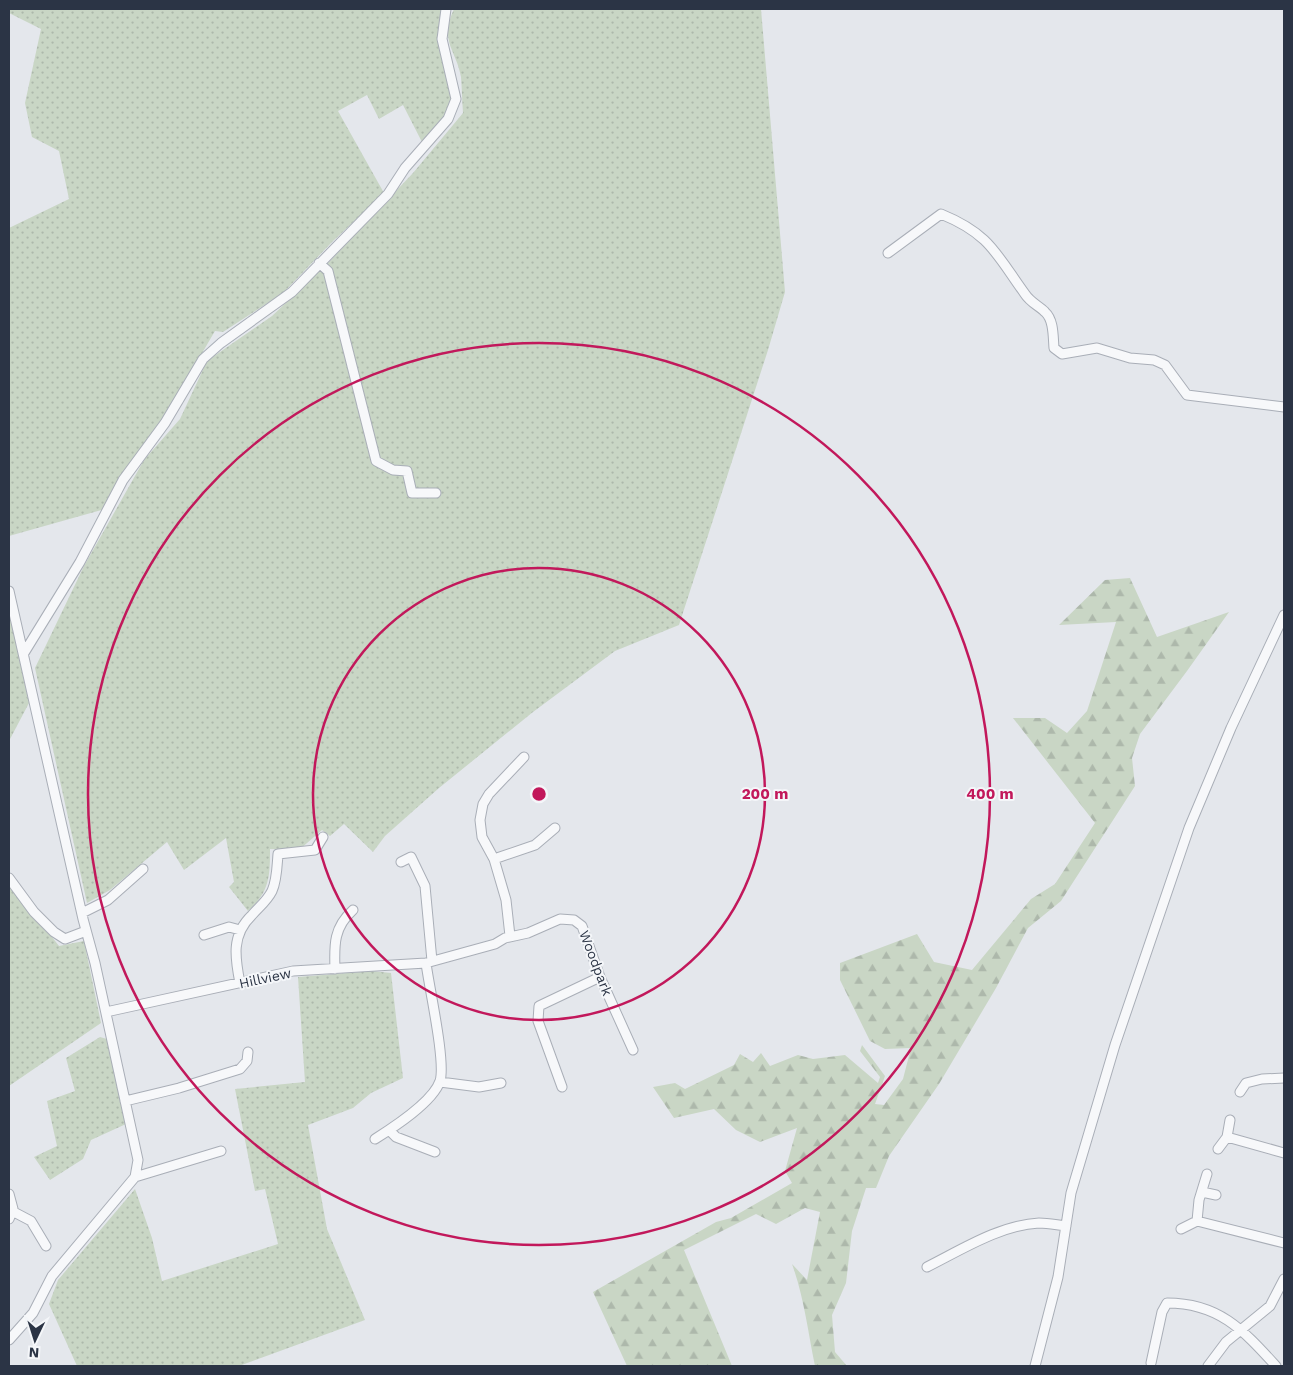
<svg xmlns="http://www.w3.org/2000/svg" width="1293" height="1375" font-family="'Work Sans',sans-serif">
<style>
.grass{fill:url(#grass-dots)}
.forest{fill:url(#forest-firs)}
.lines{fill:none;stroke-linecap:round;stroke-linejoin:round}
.minor-casing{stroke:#a9aeb7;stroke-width:11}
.minor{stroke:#f7f8fa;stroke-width:9}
.ring{fill:none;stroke:#c2185b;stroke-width:2.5}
.labels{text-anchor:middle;stroke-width:4;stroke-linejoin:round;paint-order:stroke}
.street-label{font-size:14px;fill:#2b3445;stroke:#f4f6f9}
.centre{fill:#c2185b;stroke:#f4f6f9;stroke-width:2.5}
.ring-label{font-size:15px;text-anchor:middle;font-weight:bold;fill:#c2185b;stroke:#f4f6f9;stroke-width:4;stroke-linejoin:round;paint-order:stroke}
</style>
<defs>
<pattern id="grass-dots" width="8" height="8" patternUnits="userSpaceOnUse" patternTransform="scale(1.25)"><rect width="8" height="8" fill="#c9d6c5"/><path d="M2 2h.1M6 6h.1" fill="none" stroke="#adb8ab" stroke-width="1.8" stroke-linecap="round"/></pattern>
<pattern id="forest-firs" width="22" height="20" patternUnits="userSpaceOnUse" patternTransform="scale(1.25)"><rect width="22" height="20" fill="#c9d6c5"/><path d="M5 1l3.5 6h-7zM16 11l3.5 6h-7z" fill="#adb8ab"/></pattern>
</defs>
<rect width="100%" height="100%" fill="#e4e7ec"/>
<path class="grass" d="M9 9H444L452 109 423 144 403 105 379 119 367 95 338 111 384 193 332 242 283 293 223 332 215 331 164 418 105 509 9 536V228L69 199 59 151 32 137 25 103 41 29 9 13Z
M454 9H761L785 292 768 350 679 625 615 651 533 712 439 788 385 836 373 852 344 824 330 836 322 830 299 850 270 849C270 875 270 892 248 911L229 887 234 882 226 838 184 870 167 842 110 890 87 903 35 668 84 566 144 460 180 419 207 361 272 316 329 262 413 173 463 113C462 101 462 89 461 77 456 49 439 42 454 9Z
M9 611 29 703 9 741Z
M9 882 59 946 84 941 101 1023 9 1086Z
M372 971 391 973 403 1078 371 1093 353 1108 308 1125 327 1229 365 1320 239 1366H77L49 1304 58 1280 135 1189 152 1238 162 1281 278 1244 265 1189 255 1191 235 1089 305 1082 298 977Z
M100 1037 107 1039 126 1124 91 1140 83 1159 50 1180 34 1157 57 1146 47 1101 75 1091 66 1058Z"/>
<path class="forest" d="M1130 578 1157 637 1229 612 1187 671 1140 734 1132 758 1135 786 1061 901 1028 928 996 988 939 1084 889 1156 876 1188H866L852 1231 846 1283 832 1315 835 1352 847 1366H815C808 1332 804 1297 792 1264L807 1280 820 1212 805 1208 776 1224 756 1214 684 1250 732 1366H627L593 1292 716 1222 731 1218 792 1183 785 1171 797 1128 760 1142 736 1130 714 1109 674 1118 653 1087 675 1083 685 1089 734 1065 740 1054 753 1062 761 1053 770 1066 798 1055 813 1059 845 1055 878 1083 880 1077 860 1051 862 1045 885 1076 875 1104 884 1105 903 1079 911 1048 885 1049 870 1041 840 980V963L917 934 934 962 972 970 1031 899 1055 884 1095 823 1013 718H1045L1067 733 1087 711 1116 622 1059 625 1105 580Z"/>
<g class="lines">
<defs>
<path id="minor" d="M888 253 941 214C990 234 996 254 1025 294 1030 302 1039 306 1045 312 1054 320 1053 337 1054 348L1062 354 1097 348 1130 358 1154 360 1165 365 1187 395 1284 407
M319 263 328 271 376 461 393 470 407 471 412 493H436
M9 591 83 919 95 963 138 1160 135 1177 52 1276 33 1313 9 1340
M24 653 80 562 123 480 165 423 203 359 221 343 292 292 388 194 405 168 448 119 456 99 442 39 446 9
M494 859 535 845 555 828
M401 862 411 857 425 886 432 961
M9 878 34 912 54 932 65 939 86 931
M82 913 108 900 143 869
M204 935 229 927 240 930
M510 936 506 900 494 859 482 837 480 820 483 804 489 794 524 757
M335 969C334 944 334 927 353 910
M240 983C235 958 231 935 252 915 259 907 267 901 272 891 277 880 277 866 278 854L315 850 323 837
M106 1012 293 971 426 963 495 944 505 938 528 933 560 919 574 920 582 926 600 977 633 1050
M440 1082 479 1087 501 1083
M562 1087 538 1021 539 1006 600 977
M1240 1092 1246 1083 1262 1079 1284 1078
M125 1101 179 1088 240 1069 247 1061 248 1052
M389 1130 396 1137 435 1152
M1227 1137 1284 1153
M375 1139C394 1127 433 1102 440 1081 446 1062 429 987 426 963
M1218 1149 1227 1137 1230 1120
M135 1177 221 1151
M1202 1192 1216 1195
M9 1194 13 1209 9 1219
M12 1211 31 1221 46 1246
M1197 1221 1284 1243
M1181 1229 1197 1221 1199 1200 1207 1174
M927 1267C961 1250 1000 1225 1039 1223 1048 1223 1057 1225 1066 1226
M1151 1363 1162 1312 1167 1303C1219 1303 1243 1330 1276 1366
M1035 1366 1058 1277 1071 1193 1115 1045 1189 828 1231 728 1284 615
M1208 1366 1226 1342 1270 1306 1284 1279"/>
</defs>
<use href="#minor" class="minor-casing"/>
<use href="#minor" class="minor"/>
</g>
<g class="ring">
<circle cx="539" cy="794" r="226"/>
<circle cx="539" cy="794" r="451"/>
</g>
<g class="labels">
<g class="street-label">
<text transform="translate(596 963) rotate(69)" y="5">Woodpark</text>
<text transform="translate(265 978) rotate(-12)" y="5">Hillview</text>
</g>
</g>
<circle cx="539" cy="794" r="8" class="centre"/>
<g class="ring-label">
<text x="765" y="799">200 m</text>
<text x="990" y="799">400 m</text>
</g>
<rect width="1293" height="1375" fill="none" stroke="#2b3445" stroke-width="20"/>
<g transform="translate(35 1340) rotate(184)" stroke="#f4f6f9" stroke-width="4" paint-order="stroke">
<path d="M0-4L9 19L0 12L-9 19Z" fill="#2b3445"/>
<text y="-8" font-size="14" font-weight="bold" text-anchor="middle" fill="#2b3445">N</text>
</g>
</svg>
